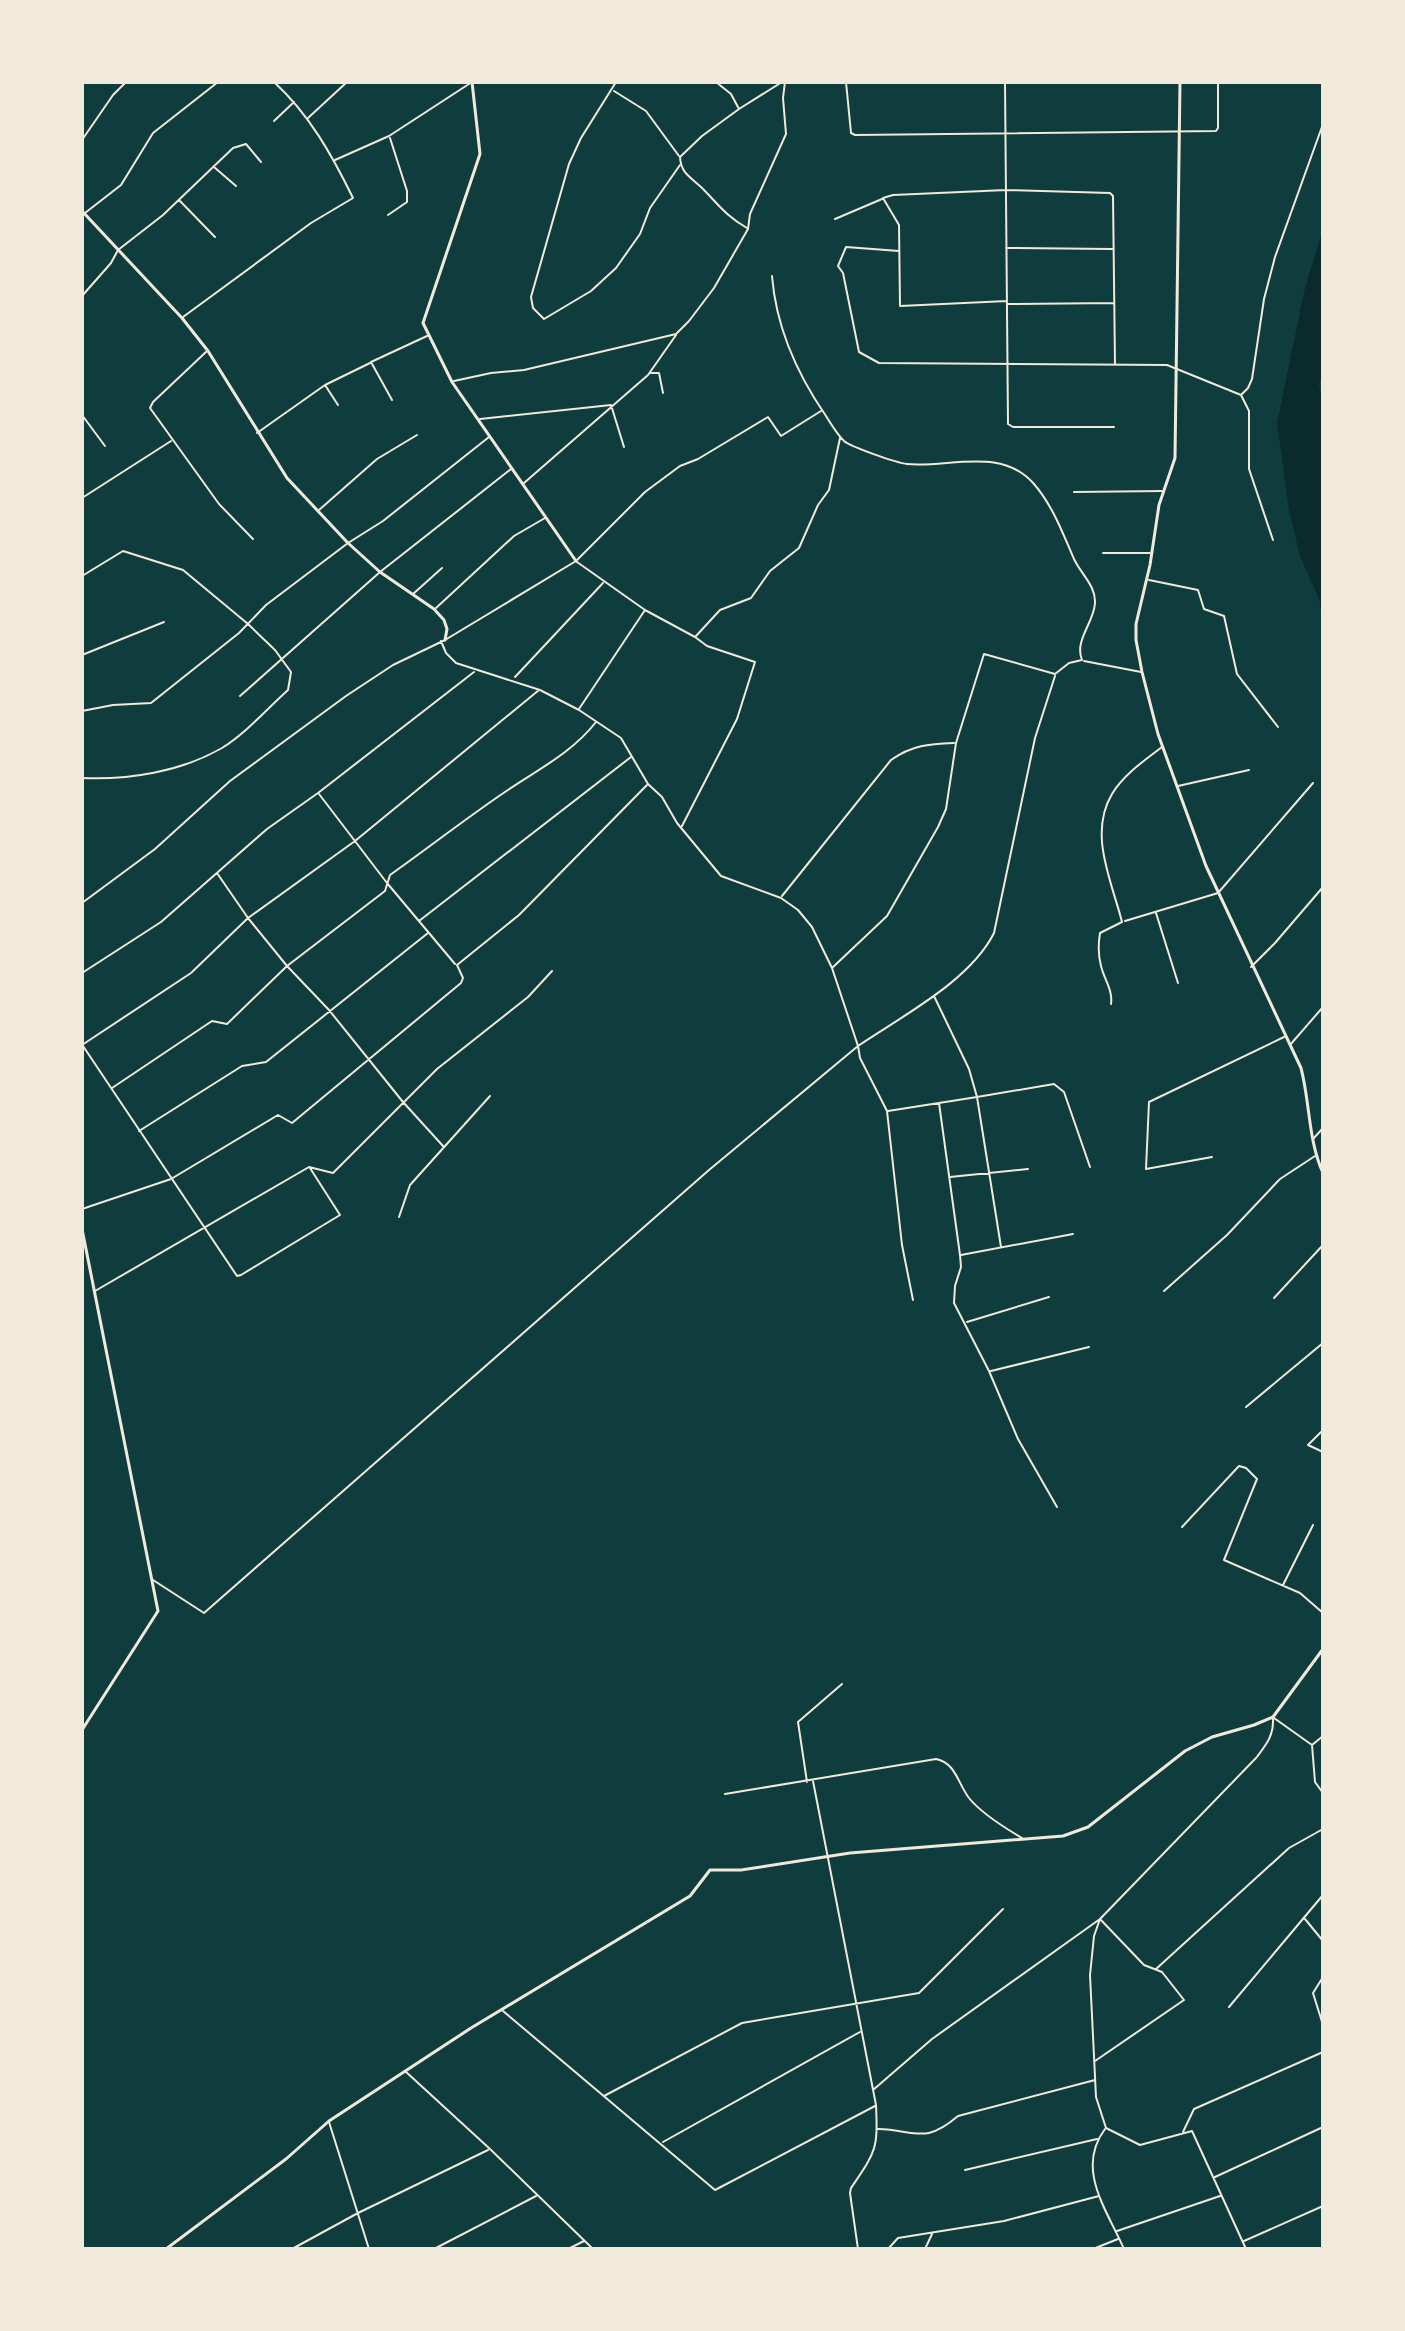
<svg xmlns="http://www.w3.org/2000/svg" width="1405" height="2331" font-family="'Nunito Sans',sans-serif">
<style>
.water{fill:#0a2a2b}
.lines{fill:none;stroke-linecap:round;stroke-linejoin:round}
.minor{stroke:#f1e9da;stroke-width:2}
.tertiary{stroke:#f1e9da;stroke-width:3}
</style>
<rect width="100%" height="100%" fill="#0f3d3e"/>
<path class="water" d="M1323 229V370L1319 385 1323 405V618L1319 599 1300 556 1289 510 1277 423 1305 288Z"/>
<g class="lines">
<path class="minor" d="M616 82 581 138 569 164 531 297 533 308 544 319 591 291 616 268 640 234 650 208 680 165
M716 82 731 94 739 109 782 82
M846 82 851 133 855 135 1216 131 1218 128V82
M1005 82 1008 424 1013 427H1114
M614 91 646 111 679 156
M739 109 702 136 680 157C681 174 691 177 702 188 719 205 725 215 747 228
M308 118 347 82
M274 121 294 102
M82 140 113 95 126 82
M335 160 389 136 472 82
M214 167 236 186
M179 200 215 237
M85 213 121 185 153 133 218 82
M388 215 407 202V191L390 138
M835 219 882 199
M1006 248 1112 249
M899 251 846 247 838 266 843 273 859 352 879 363 1167 365 1241 395 1249 411V469L1273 540
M82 296 111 263 118 250 163 215 233 148 246 144 261 162
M1007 301 900 306 899 225 883 198 893 195 1006 190 1110 193 1113 196 1115 364
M1008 304 1114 303
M183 317 311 223 353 198C332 155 309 114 274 82
M207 351 153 402 150 408 219 504 253 539
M650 373H659L663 393
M454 381 491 373 524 370 676 334 689 321 714 288 748 229 750 214 786 134 783 98 785 82
M1242 394 1248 388 1252 379 1264 299 1275 257 1323 124
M392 400 371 362 427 336
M338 405 325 385 370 363
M82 415 105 446
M480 419 611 405 624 447
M257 433 325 385
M524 483 648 375 676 335
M1074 492 1162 491
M82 498 171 441
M319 510 377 459 417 435
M1103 553H1150
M577 562 645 610 579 709
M82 576 123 551 183 570 248 624 275 650 291 672 288 690C267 709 246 733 222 748 180 772 129 780 82 778
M1149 580 1198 590 1204 609 1224 616 1237 674 1278 727
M413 594 442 568
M436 608 514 536 545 518
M645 610 695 637 707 646 755 662 737 719 682 826
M696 636 720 610 751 598 770 571 799 548 818 505 829 490 840 438
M441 641 446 653 456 663 540 690 579 710 621 738 648 784 662 797 677 823 721 876 781 898 798 910 812 927 832 968 887 916 938 827 946 809 956 743 984 654 1055 674 1069 663 1082 660C1074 640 1094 623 1095 603 1096 586 1081 574 1074 559 1063 534 1053 506 1034 484 1001 446 949 468 907 464 897 463 851 447 844 441 837 434 831 424 826 416 797 374 776 326 772 276
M82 655 164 622
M1084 661 1141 672
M515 677 603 583
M240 696 380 572 511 469
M82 711 113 705 151 703 239 633 266 605 348 543 383 521 489 437
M1178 786 1249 770
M319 794 387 883 455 964
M217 873 248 918 287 966 329 1010 403 1102 443 1146
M782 896 891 760C912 745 929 744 954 743
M82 903 155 849 230 781 346 696 393 665 445 640 576 561 645 492 680 466 698 459 768 417 781 436 821 411
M1156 913 1178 983
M419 921 631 757
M1125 921 1218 893 1313 783
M1251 967 1275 943 1323 887
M832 968 858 1046C902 1016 970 981 994 933L1035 738 1055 676
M82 973 161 922 267 829 318 793 474 672
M934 996 969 1069 977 1097 1054 1084 1064 1092 1090 1167
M1111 1004C1113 990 1104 979 1101 966 1098 955 1098 945 1100 933L1122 922C1112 882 1088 834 1112 794 1123 775 1145 760 1162 747
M82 1045 191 973 248 918 355 841 539 690
M1290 1045 1323 1007
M83 1046 237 1276 241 1275 340 1215 310 1168
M112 1088 212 1021 227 1024 287 966 385 891 390 875C428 848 464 820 502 794 535 771 571 754 596 722
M939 1103 960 1255 961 1267 955 1286 954 1303 989 1371 1018 1439 1057 1507
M888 1111 977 1097 1001 1247
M139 1131 242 1066 266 1062 428 933
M1313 1139 1323 1128
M1212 1157 1146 1169 1149 1102 1284 1037
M950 1177 1028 1169
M82 1209 171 1179 278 1115 292 1123 461 983 463 978 457 965 519 915 647 785
M399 1217 410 1185 490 1096
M961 1255 1073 1234
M95 1291 309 1167 333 1173 437 1069 528 997 552 971
M1164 1291 1227 1235 1280 1179 1315 1156
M1274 1298 1323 1245
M967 1322 1049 1297
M991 1371 1089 1347
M1246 1407 1323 1343
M1323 1430 1308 1445 1323 1452
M1182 1527 1239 1466 1246 1468 1257 1479 1224 1560 1300 1593 1323 1613
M153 1580 204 1613 709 1170 858 1046 860 1058 887 1111 902 1245 913 1300
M1283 1585 1313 1525
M1274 1718 1312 1745 1315 1782 1323 1793
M1312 1745 1323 1736
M813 1781 876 2105C878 2150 876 2151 851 2188L850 2193 858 2249
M807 1782 798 1722 842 1684
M725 1794 936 1759C956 1763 958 1784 969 1798 981 1813 1005 1828 1022 1838
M1305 1919 1323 1941
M1156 1969 1289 1848 1323 1829
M1323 1977 1313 1993 1323 2025
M1229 2007 1323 1895
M503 2011 715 2190 875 2106
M405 2071 490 2149 593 2249
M873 2090 932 2039 1100 1919 1144 1965 1162 1972 1184 2000 1095 2061
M604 2096 742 2023 919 1993 1003 1909
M329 2122 369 2249
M878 2129C916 2130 924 2145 958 2116L1095 2080
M1105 2129C1075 2169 1107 2210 1124 2249
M1183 2132 1194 2109 1323 2052
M663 2142 860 2032
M965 2170 1097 2139
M1215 2177 1323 2127
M1117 2231 1220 2196
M1244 2241 1323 2206
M292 2249 358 2213 488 2150
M434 2249 536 2196
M568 2249 584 2241
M888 2249 898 2238 1004 2221 1099 2196
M925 2249 932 2234
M1093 2249 1118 2239
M1246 2249 1192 2131 1140 2145 1106 2128 1096 2097 1090 1975 1094 1936 1100 1919 1256 1758C1266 1745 1274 1736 1273 1718"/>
<path class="tertiary" d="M472 82 480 154 423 323 452 382 576 561
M1180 82 1175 458 1159 505 1150 565 1136 624V640L1142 672 1158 734 1206 866 1301 1068C1310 1102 1308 1140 1323 1173
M82 211 182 318 208 351 287 478 348 543 380 572 434 609 444 620 447 629 445 640
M82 1229 158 1611 82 1730
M166 2249 286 2159 329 2121 471 2028 690 1896 710 1870H741L850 1853 1063 1836 1088 1827 1185 1751 1212 1737 1254 1725 1273 1717 1323 1649"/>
</g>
<rect width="1405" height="2331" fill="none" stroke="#f1e9da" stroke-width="168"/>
</svg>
